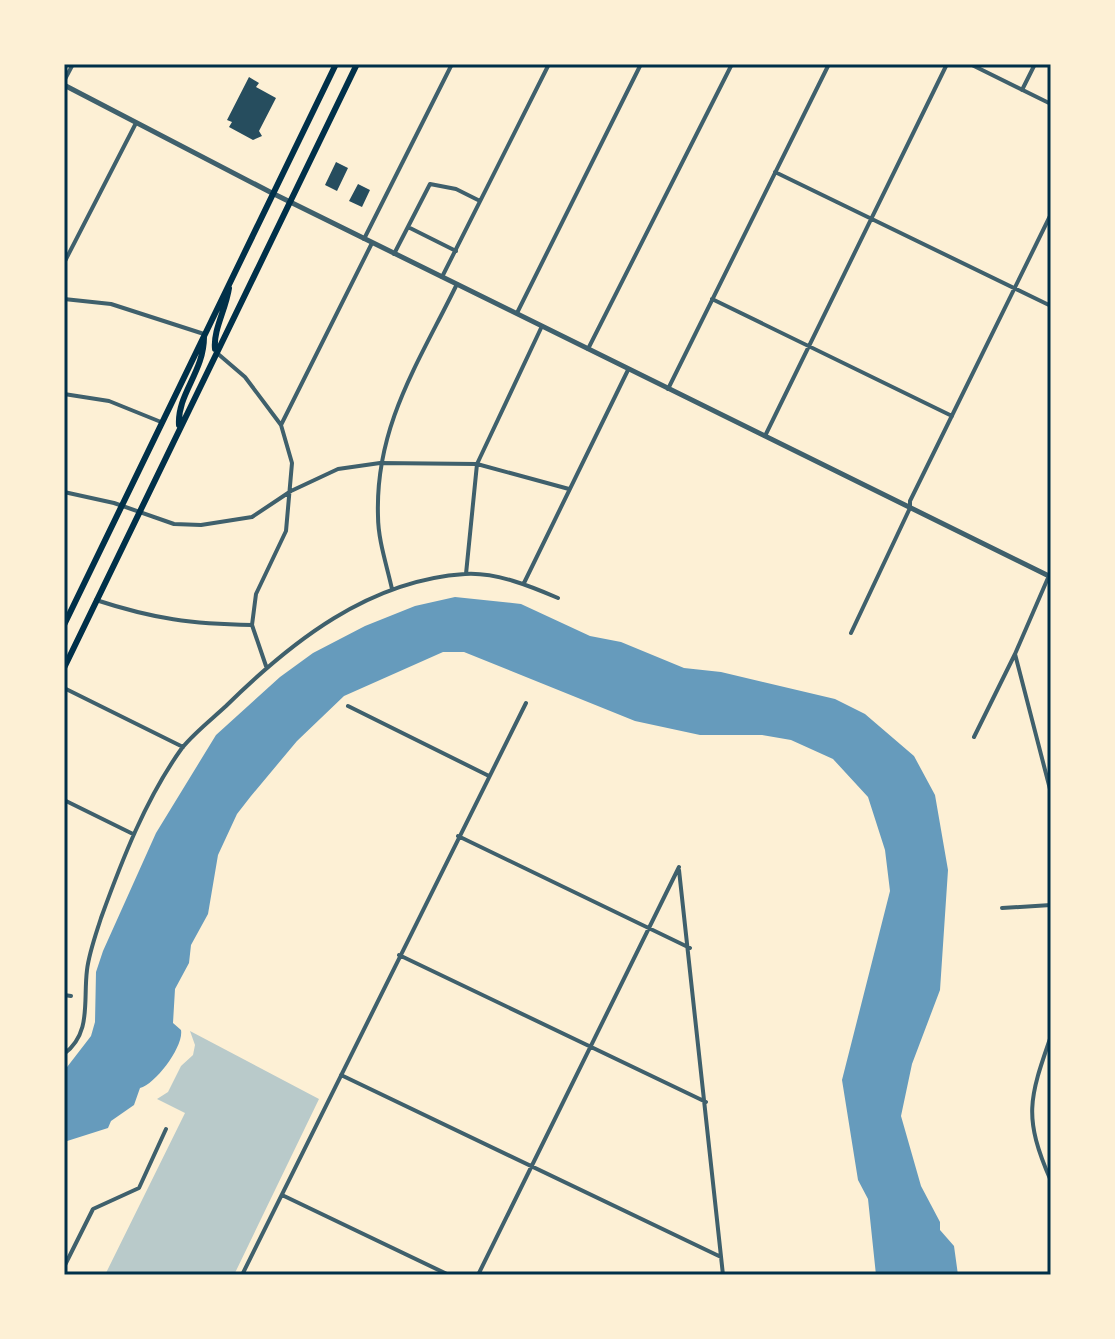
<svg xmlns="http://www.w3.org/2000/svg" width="1115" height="1339" font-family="'Varela Round',sans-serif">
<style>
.green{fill:#b9caca}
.water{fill:#669bbc}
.building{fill:#264d5e}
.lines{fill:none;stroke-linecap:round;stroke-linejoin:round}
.minor{stroke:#3f606c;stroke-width:4}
.tertiary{stroke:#3f606c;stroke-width:5}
.primary{stroke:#003049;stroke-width:6}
.neatline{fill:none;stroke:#003049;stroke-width:3}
</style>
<rect width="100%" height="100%" fill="#fdf0d5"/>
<path class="green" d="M190 1031 319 1099 234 1275H105L185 1113 157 1099 168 1092 181 1066 193 1055 195 1045Z"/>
<path class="water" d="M455 597 521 604 590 636 621 642 684 668 721 672 835 699 865 714 914 756 935 795 948 870 940 990 912 1064 901 1116 921 1186 940 1222V1230L954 1246 958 1275H876L868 1199 858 1180 842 1080 890 891 885 850 868 797 833 759 791 740 762 735H700L635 721 464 652H443L344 696 297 741 251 796 237 814 218 855 208 914 191 945 189 963 175 989 173 1023 181 1030C184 1046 156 1084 140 1088L134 1105 111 1121 108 1128 64 1142V1071L91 1036 95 1022 96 972 103 951 156 833 216 735 280 677 313 653 365 626 415 606Z"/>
<path class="building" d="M249 77 259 83 256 87 276 98 259 131 262 136 253 140 229 127 232 122 227 120Z
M336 162 348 168 337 191 325 185Z
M358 184 370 190 362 207 349 201Z"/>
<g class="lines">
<path class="minor" d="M970 64 1051 104
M64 81 73 64
M1022 90 1035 64
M775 172 1051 306
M408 227 456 251
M364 239 452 64
M394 254 430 184 456 189 480 201
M64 263 136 123
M442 277 549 64
M64 299 111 304 204 334
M712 299 952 416
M517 313 641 64
M588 349 732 64
M217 353 245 377 281 425
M668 389 829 64
M64 394 109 401 161 422
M765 436 947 64
M64 492 114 503 174 524 201 525 252 517 291 491 338 469 380 463 477 464 569 489
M1051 571 1015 654 1051 793
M466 574 477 464 542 326
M524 583 628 370
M392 589C387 566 378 540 378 516 375 426 419 362 457 284
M96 600C154 619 192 624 252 625
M851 633 910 508V501L1051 214
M266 666 252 625 256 594 286 531 292 463 281 425 372 243
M64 688 183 747
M348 706 489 776
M974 737 1015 654
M64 800 133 834
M458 836 690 948
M679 870 723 1275
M1002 908 1051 905
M399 955 706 1102
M64 995 71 996
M1051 1036C1029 1099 1023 1117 1051 1181
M64 1054C92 1033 83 1001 87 970 89 953 96 934 101 918 122 860 146 798 182 748 194 733 212 719 226 706 291 642 369 580 465 574 496 572 530 586 558 598
M341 1075 721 1257
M282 1195 449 1275
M64 1267 93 1209 139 1188 166 1129
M242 1275 526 703
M478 1275 679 867"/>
<path class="tertiary" d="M64 85 272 193 1051 577"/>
<path class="primary" d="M215 349C213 330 226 309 229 288
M179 425C177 394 204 372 204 337
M64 625 336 64
M64 668 357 64"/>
</g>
<rect width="1115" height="1339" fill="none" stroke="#fdf0d5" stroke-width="132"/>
<rect x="66" y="66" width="983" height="1207" class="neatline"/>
</svg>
